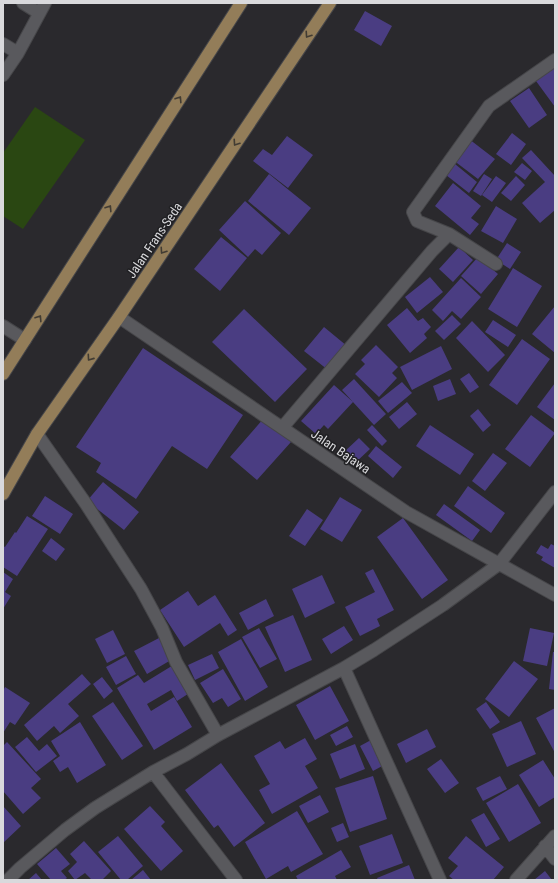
<svg xmlns="http://www.w3.org/2000/svg" width="558" height="883" font-family="'Roboto Condensed',sans-serif">
<style>
.green{fill:#2a4712}
.building{fill:#4a3d82}
.lines{fill:none;stroke-linecap:round;stroke-linejoin:round}
.minor-casing{stroke:#464649;stroke-width:14}
.major-casing{stroke:#464649;stroke-width:14}
.minor{stroke:#59595d;stroke-width:12}
.major{stroke:#937d59;stroke-width:12}
.oneway{stroke:#423c33}
.labels{text-anchor:middle;stroke-width:3;stroke-linejoin:round;paint-order:stroke}
.street-label{font-size:13px;fill:#d9d9dc;stroke:#202023}
</style>
<rect width="100%" height="100%" fill="#2a292d"/>
<path class="green" d="M35 107 85 140 23 229 3 216V153Z"/>
<path class="building" d="M365 11 392 26 381 46 354 30Z
M555 66V107L536 81Z
M529 88 547 115 529 128 510 101Z
M512 133 526 144 511 165 496 154Z
M287 136 313 155 288 188 253 161 263 149 272 155Z
M469 139 495 159 478 179 453 160Z
M531 150 555 176V210L540 223 522 203 545 182 522 158Z
M522 163 532 171 525 180 514 172Z
M455 164 477 182 469 193 446 175Z
M269 174 311 208 289 235 248 201Z
M484 174 492 179 481 196 473 191Z
M496 176 506 183 492 202 482 195Z
M516 176 525 185 511 201 501 193Z
M453 183 481 206 471 218 479 224 470 235 435 206Z
M245 201 281 233 262 255 255 249 248 257 219 230Z
M496 206 517 219 503 243 481 231Z
M221 237 247 258 220 291 194 269Z
M507 243 521 252 510 269 496 260Z
M459 247 473 260 453 282 439 269Z
M478 257 498 274 481 294 461 276Z
M513 268 542 286 517 327 488 309Z
M430 277 443 292 417 313 405 297Z
M461 278 481 297 461 319 452 311 443 321 432 310Z
M555 306V353L532 334Z
M407 308 418 321 423 318 431 327 424 334 427 338 410 353 387 325Z
M244 309 307 369 275 402 212 342Z
M452 315 461 324 444 340 435 331Z
M493 320 516 335 508 347 485 332Z
M472 321 505 355 488 372 456 338Z
M324 327 347 346 328 370 304 351Z
M522 339 550 359 517 405 489 385Z
M376 345 398 367 392 373 397 378 379 397 355 374 365 364 361 360Z
M441 346 452 369 412 390 400 367Z
M143 348 243 415 207 469 172 446 136 499 96 472 101 463 76 447Z
M469 373 479 387 470 393 460 379Z
M354 379 386 414 374 425 342 390Z
M450 379 456 394 438 401 433 386Z
M402 382 412 393 388 413 378 401Z
M555 383V420L537 407Z
M334 385 353 402 328 429 324 425 316 434 301 421Z
M407 402 417 414 399 429 389 417Z
M478 409 491 425 483 432 470 416Z
M531 415 555 433 530 467 505 449Z
M264 418 291 442 257 480 230 457Z
M372 425 387 441 382 446 367 430Z
M430 425 474 454 460 475 416 446Z
M359 438 370 449 355 463 344 452Z
M376 446 402 467 393 478 368 456Z
M493 453 507 463 485 491 472 481Z
M103 482 139 512 124 530 87 501Z
M468 486 505 513 491 533 454 506Z
M45 496 73 514 60 534 32 516Z
M340 497 362 510 342 542 320 529Z
M444 504 480 530 472 541 436 515Z
M307 509 323 520 305 546 289 536Z
M27 516 48 529 17 576 3 567V546L5 547 15 532 16 533Z
M403 518 448 580 422 599 377 537Z
M51 538 65 549 56 561 42 551Z
M551 544 555 546V568L541 560 543 557 536 553 541 545 548 549Z
M373 569 394 610 377 619 380 626 360 636 345 607 375 592 365 573Z
M3 572 13 579 5 592 11 596 3 609Z
M322 575 335 603 305 618 292 589Z
M188 591 198 606 215 595 237 630 228 636 220 623 184 647 160 610Z
M266 599 274 616 248 630 239 613Z
M293 615 312 660 285 672 265 627Z
M344 626 353 640 331 654 322 639Z
M259 628 277 659 260 668 242 637Z
M530 628 554 633 547 666 523 661Z
M113 630 125 654 107 663 95 639Z
M159 638 171 660 147 674 134 651Z
M241 639 268 687 245 701 218 652Z
M553 652H555V690L549 689Z
M212 654 219 668 195 680 188 665Z
M126 656 136 674 116 685 106 667Z
M514 661 538 679 509 717 485 699Z
M175 664 191 692 177 701 171 690 147 704 151 711 174 697 192 727 154 750 117 688 138 675 144 683Z
M223 669 241 699 228 707 222 698 213 703 200 683Z
M82 674 91 684 68 704 79 716 60 733 54 726 37 741 24 725Z
M102 677 113 691 104 699 93 684Z
M330 686 349 721 315 740 296 705Z
M5 687 30 703 15 725 10 722 3 733V691Z
M113 702 143 746 122 760 92 716Z
M486 702 500 722 490 729 476 709Z
M555 708V753L536 718Z
M521 721 536 754 507 767 492 734Z
M80 722 106 765 77 783 68 767 60 772 53 761 60 756 51 741Z
M347 726 353 737 336 746 330 735Z
M427 729 436 747 406 763 397 744Z
M27 737 39 751 47 744 57 756 36 772 15 747Z
M305 738 317 759 305 766 318 788 272 814 259 790 270 784 254 756 280 741 285 749Z
M371 740 384 765 373 771 360 746Z
M7 742 41 779 31 788 41 798 23 814 3 791V746Z
M355 744 365 769 340 779 330 754Z
M441 759 459 783 445 793 427 769Z
M543 760 555 779V797L539 807 519 775Z
M221 763 265 823 234 847 218 825 214 828 185 790Z
M373 776 387 819 350 832 335 788Z
M500 776 507 789 483 801 476 788Z
M518 784 541 823 509 842 486 803Z
M320 795 329 812 308 823 299 806Z
M3 806 21 826 3 843Z
M150 806 165 822 161 826 183 851 161 871 124 829Z
M297 811 323 854 291 872 288 866 266 879 245 842Z
M484 813 500 839 486 847 471 820Z
M343 823 349 837 337 842 331 828Z
M392 834 403 863 370 875 359 846Z
M118 836 143 866 127 880H121L98 852Z
M466 836 504 867 493 880H454L449 876 458 866 448 858Z
M84 841 111 871 102 880H92L85 873 75 880 68 871 77 862 70 854Z
M56 848 70 864 61 871 67 878 64 880H51L37 864Z
M341 850 351 867 335 876 337 880H298L296 876Z
M409 865 415 880H378L377 878Z
M143 870 151 880H131Z
M545 871 552 880H534Z
M36 873 42 880H28Z"/>
<g class="lines">
<defs>
<path id="minor" d="M23 3 39 13
M3 44 18 53
M3 75 18 53 45 3
M449 234 496 264
M119 317 406 512 555 595
M3 326 25 340
M282 428 432 251 449 234 417 221 413 212 489 106 555 60
M37 434 86 504 141 589 162 628 176 662 218 735
M344 668 440 880
M153 772 236 880
M545 846 555 859
M8 880 20 868 65 830 95 808 153 772 187 754 218 735 344 668 374 650 443 605 499 564 555 492
M516 880 555 836"/>
<path id="major" d="M3 374 241 3
M3 494 37 434 119 317 330 3"/>
</defs>
<use href="#minor" class="minor-casing"/>
<use href="#major" class="major-casing"/>
<use href="#minor" class="minor"/>
<use href="#major" class="major"/>
</g>
<defs><path id="oneway-chevron" d="M-2-3.5L2.5 0L-2 3.5" fill="none" stroke-width="1.6" stroke-linecap="round" stroke-linejoin="round"/></defs>
<g class="oneway">
<use href="#oneway-chevron" transform="translate(308 35) rotate(124)"/>
<use href="#oneway-chevron" transform="translate(179 99) rotate(-57)"/>
<use href="#oneway-chevron" transform="translate(236 143) rotate(124)"/>
<use href="#oneway-chevron" transform="translate(109 208) rotate(-57)"/>
<use href="#oneway-chevron" transform="translate(163 251) rotate(124)"/>
<use href="#oneway-chevron" transform="translate(39 318) rotate(-57)"/>
<use href="#oneway-chevron" transform="translate(90 358) rotate(125)"/>
</g>
<g class="labels">
<g class="street-label">
<text transform="translate(154 240) rotate(-56)" y="5">Jalan Frans-Seda</text>
<text transform="translate(341 451) rotate(34)" y="5">Jalan Bajawa</text>
</g>
</g>
<rect width="558" height="883" fill="none" stroke="#d9d9dc" stroke-width="8"/>
</svg>
